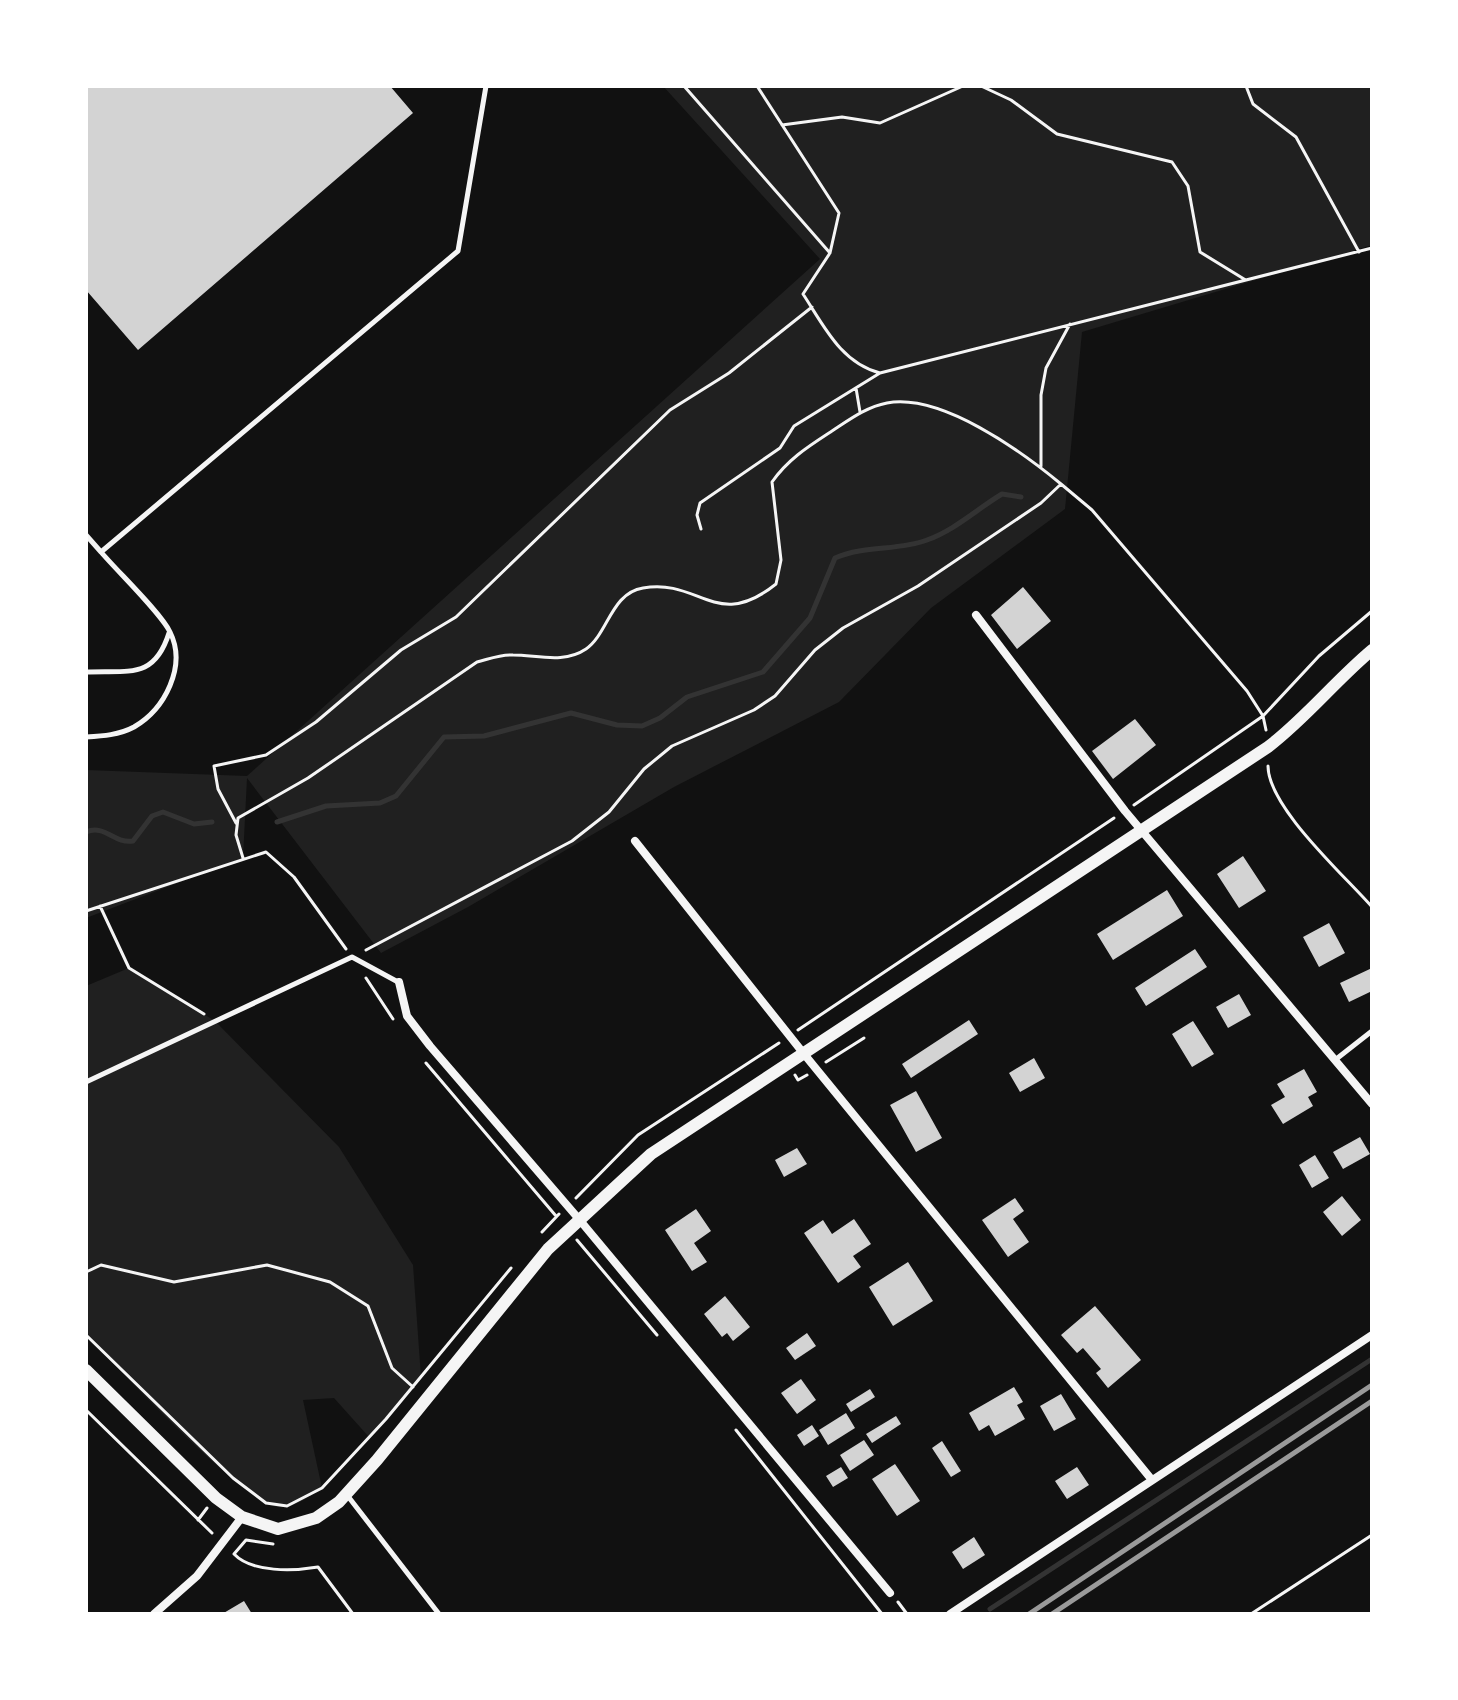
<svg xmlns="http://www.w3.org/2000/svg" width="1458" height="1700" font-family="Roboto,sans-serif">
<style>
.green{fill:#202020}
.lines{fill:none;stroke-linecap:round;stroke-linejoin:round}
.stream{stroke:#333;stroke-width:5}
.building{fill:#d3d3d3}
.path{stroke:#f5f5f5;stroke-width:3}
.service{stroke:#f5f5f5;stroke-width:5}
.minor{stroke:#f5f5f5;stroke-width:8}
.tertiary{stroke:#f5f5f5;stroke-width:12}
.rail{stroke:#9a9a9a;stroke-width:5}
</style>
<rect width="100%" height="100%" fill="#111"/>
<path class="green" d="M663 86H1372V245L1082 332 1065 509 931 608 839 702 674 787 468 907 381 953 247 778 243 858 86 918V770L247 776 820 259Z
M129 968 215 1021 339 1147 413 1265 421 1377 369 1437 334 1398 303 1400 322 1488C309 1496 294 1509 278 1507 242 1502 118 1367 86 1335V986Z"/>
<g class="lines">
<path class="stream" d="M277 822 326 806 380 803 396 796 444 737 484 736 571 713 617 725 642 726 660 718 687 697 763 672 810 618 835 558C865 545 898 551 927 540 955 530 977 509 1002 494L1021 497
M86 832C105 824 114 844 133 841L152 816 163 812 194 824 212 822
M990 1609 1372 1359"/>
</g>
<path class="building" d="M86 86H390L413 113 138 350 86 290Z
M1023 587 1051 621 1017 649 991 615Z
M1135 719 1156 745 1113 779 1092 751Z
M1243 856 1266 891 1239 908 1217 874Z
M1167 890 1183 916 1113 960 1097 934Z
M1329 923 1345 953 1319 967 1303 937Z
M1195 949 1207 967 1146 1006 1135 988Z
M1372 968V991L1349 1002 1340 983Z
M1239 994 1251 1015 1228 1028 1216 1007Z
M969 1020 978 1034 911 1078 902 1064Z
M1193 1021 1214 1054 1192 1067 1172 1034Z
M1034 1058 1045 1078 1020 1092 1009 1073Z
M1304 1069 1317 1092 1308 1097 1313 1106 1283 1124 1271 1105 1285 1097 1277 1084Z
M916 1091 942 1138 916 1152 890 1105Z
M1360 1137 1370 1154 1343 1169 1333 1152Z
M797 1148 807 1164 784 1177 775 1160Z
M1315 1155 1329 1178 1312 1188 1299 1165Z
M1342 1196 1361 1220 1342 1236 1323 1212Z
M1015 1198 1024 1211 1013 1219 1029 1242 1008 1257 982 1220Z
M696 1209 711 1231 694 1243 707 1262 692 1271 665 1230Z
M854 1219 871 1244 853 1256 861 1267 838 1283 804 1233 823 1220 832 1234Z
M908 1262 933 1301 893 1326 869 1287Z
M725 1296 750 1327 733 1341 727 1333 722 1337 704 1314Z
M1095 1306 1141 1360 1108 1388 1096 1373 1101 1369 1083 1348 1077 1353 1061 1335Z
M807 1333 816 1346 795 1360 786 1348Z
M801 1379 816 1400 797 1414 781 1393Z
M1014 1387 1023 1402 1017 1405 1025 1419 995 1436 989 1425 979 1431 969 1413Z
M870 1389 875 1397 851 1412 846 1404Z
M1061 1394 1076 1419 1054 1431 1040 1406Z
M846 1413 855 1428 828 1445 819 1430Z
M896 1416 901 1424 872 1443 866 1434Z
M812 1425 819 1436 804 1446 797 1435Z
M864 1440 874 1455 850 1471 840 1455Z
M942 1441 961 1471 951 1477 932 1448Z
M895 1464 920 1501 897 1516 872 1479Z
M841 1467 848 1478 833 1487 826 1476Z
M1077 1467 1089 1485 1067 1499 1055 1481Z
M974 1537 985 1555 963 1569 952 1552Z
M244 1601 252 1614H222Z"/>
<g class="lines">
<path class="path" d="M684 86 830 253 803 294C824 326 841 363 880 373
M757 86 839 213 830 253
M981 86 1011 100 1057 134 1172 162 1188 186 1200 252 1244 279
M1246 86 1253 104 1296 137 1359 252
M782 125 842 117 880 123 963 86
M856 388 860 412
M1041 466V395L1046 368 1070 324
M701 529 697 515 700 503 780 448 794 426 880 373 1372 248
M1268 766C1268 807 1344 875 1372 907
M1134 805 1263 716 1319 656 1372 611
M236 823 218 789 214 766 266 755 316 722 401 650 456 617 670 410 729 373 812 307
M243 858 236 835 238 818 308 778 477 662C489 659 501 654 513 655 537 655 564 664 586 649 608 634 611 593 643 588 700 578 716 632 776 584L781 560 772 482C788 459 809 446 832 431 849 420 866 407 887 403 941 393 1021 451 1061 484
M100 906 129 968 204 1014
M86 911 266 852 294 877 346 949
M366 950 572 841 609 812 644 769 672 746 754 710 775 696 815 650 843 628 918 586 1041 503 1061 484 1092 510 1247 691 1263 716 1266 730
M366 978 393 1019
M798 1030 1114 818
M826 1062 864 1038
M426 1063 556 1216
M795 1075 798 1080 807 1075
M576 1198 638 1135 779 1043
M542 1232 559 1214
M577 1240 657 1335
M86 1272 101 1265 174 1282 267 1265 330 1282 368 1306 392 1368 413 1387
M86 1335 233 1478 266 1503 287 1506 322 1488 386 1419 511 1268
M86 1410 212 1533
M736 1430 882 1614
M198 1520 207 1508
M273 1544 246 1540 234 1554C252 1573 294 1571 318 1567L353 1614
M898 1602 907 1614
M1251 1614 1372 1535"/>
<path class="service" d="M86 535 101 552 458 251 486 86
M86 672C129 670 154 680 169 633
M86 737C103 736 119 735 134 727 165 709 187 666 170 632 161 613 117 571 101 552
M1335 1060 1372 1031
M86 1082 352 957 398 982
M347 1495 439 1614"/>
<path class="minor" d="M976 615 1125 811 1372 1104
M635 841 804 1054 1152 1480
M399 982 407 1016 430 1046 578 1218 890 1593
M154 1614 197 1576 242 1517
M950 1614 1372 1335"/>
<path class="tertiary" d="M86 1370 216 1498 242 1517 278 1529 316 1518 339 1502 377 1460 548 1249 651 1154 1268 747C1306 718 1335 681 1372 650"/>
<path class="rail" d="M1029 1614 1372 1385
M1052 1614 1372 1401"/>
</g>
<rect width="1458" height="1700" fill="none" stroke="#ffffff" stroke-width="176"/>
</svg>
